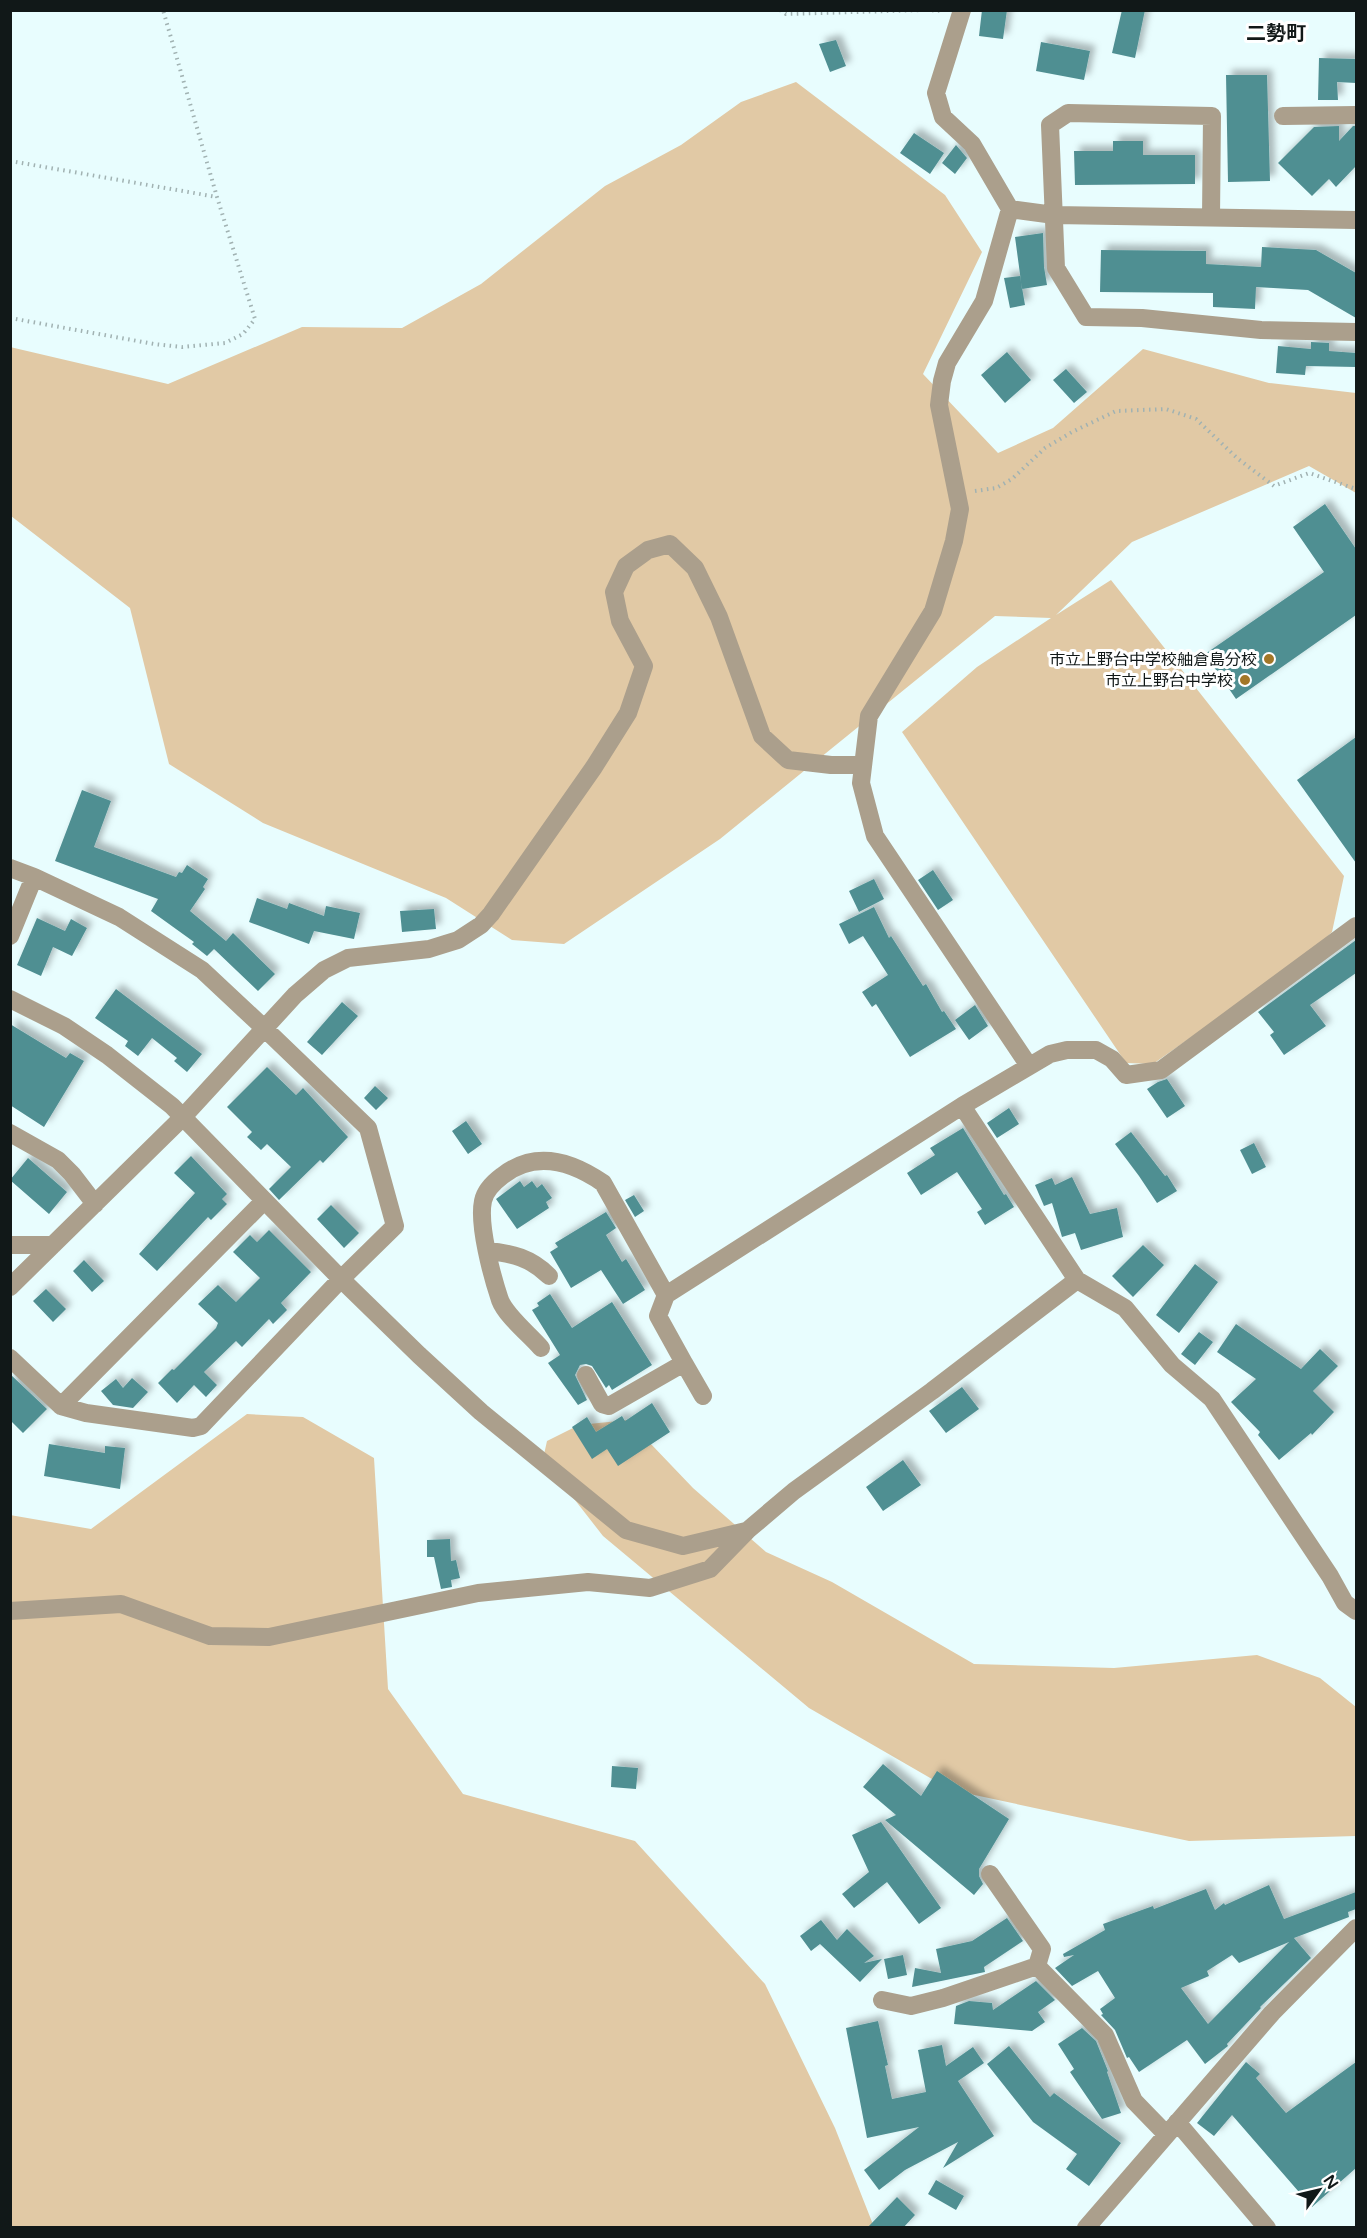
<svg xmlns="http://www.w3.org/2000/svg" width="1367" height="2238" font-family="'Varela Round','Noto Sans JP',sans-serif">
<style>
.green{fill:#e1c9a5}
.building{fill:#508f92;fill-rule:evenodd;filter:url(#shadow)}
.lines{fill:none;stroke-linecap:round;stroke-linejoin:round}
.path{stroke:#a1b2b2;stroke-width:4;stroke-dasharray:1.5 4.5;stroke-linecap:butt}
.minor{stroke:#ab9f8c;stroke-width:18}
.poi-dot{fill:#a37728;stroke:#fff;stroke-width:2}
.labels{text-anchor:middle;stroke-width:6;stroke-linejoin:round;paint-order:stroke}
.poi-label{font-size:16px;fill:#111818;stroke:#fff;text-anchor:end}
.quarter-label{font-size:20px;font-weight:bold;fill:#111818;stroke:#fff}
</style>
<defs>
<filter id="shadow"><feDropShadow dx="5.5" dy="-5.5" stdDeviation="3" flood-color="#0004"/></filter>
</defs>
<rect width="100%" height="100%" fill="#e8fdfe"/>
<path class="green" d="M796 82 945 195 982 252 923 374 998 453 1053 428 1143 349 1269 383 1356 393V493L1309 466 1132 542 1056 615 1111 580 1344 876 1332 932 1307 956 1153 1064 1126 1063 902 732 977 667 1051 618 995 616 720 839 564 944 512 940 446 898 263 823 169 764 130 608 11 516 10 347 168 384 302 327 402 328 481 284 605 186 681 145 741 102Z
M247 1414 303 1417 374 1458 388 1689 463 1794 635 1841 765 1984 835 2128 874 2227H11L10 1515 91 1529Z
M628 1420 693 1488 766 1552 832 1582 974 1664 1114 1668 1257 1655 1320 1678 1356 1707V1836L1189 1841 951 1790 809 1708 603 1536 543 1459 547 1441 579 1425Z"/>
<path class="building" d="M982 10H1007L1003 39 979 36Z
M1122 10H1145L1135 58 1112 53Z
M836 40 846 66 830 72 819 44Z
M1041 42 1090 51 1084 80 1036 71Z
M1319 58 1356 59V83L1337 82 1338 100H1318Z
M1226 75H1267L1270 181 1228 182Z
M1339 126V141L1353 126H1356V166L1336 187 1329 179 1312 196 1278 163 1314 127Z
M914 133 944 153 930 174 900 153Z
M1113 141H1143V155H1195V184L1075 185 1074 151H1113Z
M956 145 967 158 955 174 942 163Z
M1043 233 1044 267 1047 285 1022 289 1015 237Z
M1262 247 1316 250 1356 273V318L1308 290 1256 287 1255 309 1213 307V293L1100 292 1101 250 1206 251V264L1261 267Z
M1020 276 1025 305 1010 308 1004 278Z
M1311 342 1329 343V351L1356 353V367L1306 366 1305 375 1276 373 1278 346 1311 349Z
M1007 352 1031 380 1005 403 981 375Z
M1066 369 1087 392 1074 403 1053 380Z
M1325 504 1356 549V615L1236 699 1205 654 1324 572 1293 527Z
M1356 737V863L1297 780Z
M82 790 111 801 94 847 176 877 179 872 182 873 187 865 208 879 203 887 205 889 190 911 226 941 233 933 275 974 258 991 214 949 207 956 192 944 194 942 151 911 158 899 55 861Z
M933 870 953 900 938 910 918 880Z
M874 879 884 899 859 912 849 891Z
M257 898 287 909 289 903 324 916 326 906 360 913 354 939 314 931 309 944 249 922Z
M874 907 889 938 891 936 923 986 926 984 942 1012 944 1011 956 1029 910 1057 876 1004 872 1007 862 992 888 975 863 936 849 944 839 924Z
M434 909 436 929 402 932 400 911Z
M37 918 65 931 71 919 87 928 72 956 53 947 41 976 17 965Z
M1356 940V973L1310 1005 1326 1026 1284 1055 1270 1035 1274 1032 1258 1012Z
M116 989 202 1054 187 1072 174 1061 177 1058 152 1038 138 1056 125 1046 128 1041 95 1018Z
M342 1002 358 1016 322 1055 307 1042Z
M975 1005 988 1026 969 1040 955 1020Z
M10 1024 66 1058 70 1053 84 1061 44 1127 10 1105Z
M267 1067 296 1095 303 1088 348 1137 323 1163 320 1160 279 1200 269 1189 291 1167 267 1144 261 1150 247 1137 252 1132 227 1107Z
M1167 1079 1185 1106 1167 1118 1147 1089 1158 1082Z
M375 1086 388 1098 376 1110 364 1098Z
M1009 1108 1019 1124 997 1138 987 1123Z
M466 1121 482 1144 468 1154 452 1131Z
M963 1128 1004 1195 1006 1194 1014 1207 985 1225 977 1212 982 1209 957 1172 921 1195 907 1173 935 1155 930 1148Z
M1131 1132 1165 1176 1167 1175 1177 1191 1157 1203 1139 1176 1115 1144Z
M1254 1143 1266 1167 1252 1174 1240 1150Z
M191 1156 227 1194 222 1199 227 1204 211 1220 208 1217 157 1271 139 1254 195 1193 174 1173Z
M28 1158 67 1192 49 1214 10 1180Z
M1072 1177 1090 1214 1117 1208 1123 1237 1081 1250 1075 1233 1062 1237 1052 1203 1044 1206 1035 1185 1052 1178 1055 1185Z
M520 1181 524 1187 532 1181 537 1188 542 1184 552 1198 546 1202 549 1208 517 1229 496 1199Z
M634 1195 644 1211 635 1217 625 1200Z
M331 1205 359 1233 344 1248 317 1219Z
M606 1212 616 1228 606 1235 622 1262 626 1259 645 1290 623 1304 601 1270 571 1288 550 1252 558 1247 555 1243Z
M269 1230 311 1272 281 1303 287 1310 273 1324 269 1319 242 1347 236 1341 204 1372 217 1385 206 1397 194 1385 177 1403 158 1383 172 1369 174 1370 216 1328 218 1323 198 1304 218 1285 236 1302 260 1278 233 1252 250 1235 257 1242Z
M1143 1245 1164 1265 1133 1297 1112 1276Z
M84 1260 104 1281 92 1292 73 1271Z
M1195 1264 1218 1282 1179 1333 1156 1315Z
M46 1289 66 1309 53 1322 33 1301Z
M550 1294 572 1328 612 1302 652 1365 612 1390 609 1385 606 1388 592 1366 586 1364 580 1365 575 1375 587 1400 578 1405 548 1363 560 1355 532 1310 539 1306 537 1303Z
M1236 1324 1301 1369 1320 1349 1338 1366 1313 1391 1334 1412 1312 1435 1311 1433 1279 1460 1258 1435 1260 1432 1231 1402 1256 1379 1217 1352Z
M1199 1332 1213 1342 1195 1365 1181 1354Z
M10 1374 47 1409 23 1433 10 1420Z
M132 1378 148 1392 133 1408 113 1405 101 1391 116 1379 123 1388Z
M962 1387 979 1409 946 1433 929 1411Z
M652 1403 670 1432 618 1466 607 1449 592 1459 572 1427 587 1417 596 1432 622 1416 625 1421Z
M49 1444 105 1453V1446L125 1448 120 1489 44 1476Z
M903 1460 921 1485 883 1511 866 1487Z
M450 1539 451 1561 456 1560 460 1578 451 1580 452 1587 441 1589 434 1557H427V1540Z
M883 1764 921 1796 937 1771 1009 1819 979 1869V1876L983 1884 974 1895 885 1820 896 1815 863 1787Z
M612 1766 638 1768 636 1789 611 1787Z
M881 1822 941 1908 919 1924 887 1882 854 1908 842 1894 869 1872 852 1835Z
M1269 1885 1284 1919 1356 1892V1909L1348 1912 1349 1917 1294 1938 1311 1958 1260 2007 1261 2008 1227 2044 1228 2046 1205 2064 1187 2040 1139 2072 1129 2057 1127 2058 1115 2030 1101 2015 1103 2014 1100 2009 1115 1998 1098 1971 1072 1986 1055 1968 1074 1955 1064 1957 1063 1954 1105 1930 1103 1924 1153 1906 1154 1909 1206 1889 1215 1910 1224 1903 1225 1905ZM1289 1942 1208 2024 1181 1988 1209 1976 1207 1971 1232 1955 1239 1963Z
M1007 1918 1023 1941 984 1967 985 1972 912 1987 915 1968 941 1973 936 1949 972 1941Z
M821 1920 837 1940 847 1929 874 1956 864 1963 882 1959 860 1982 820 1944 811 1951 800 1936Z
M903 1955 907 1975 888 1979 884 1959Z
M1036 1981 1055 2000 1038 2012 1045 2022 1032 2031 954 2024 956 2006 969 2001 992 2003 993 2010Z
M878 2021 888 2065 885 2066 892 2099 926 2092 918 2050 942 2045 946 2066 973 2047 984 2063 958 2081 994 2136 943 2168 958 2142 905 2170 879 2190 864 2170 919 2127 867 2138 846 2028Z
M1082 2028 1096 2041 1108 2071 1107 2072 1121 2113 1102 2119 1070 2072 1074 2069 1058 2044Z
M1009 2046 1050 2097 1054 2093 1121 2143 1089 2186 1066 2169 1077 2154 1033 2122 987 2064Z
M1246 2062 1260 2074 1256 2078 1286 2113 1356 2062V2168L1312 2207 1232 2115 1214 2136 1197 2123Z
M936 2180 964 2196 956 2210 928 2194Z
M897 2197 915 2215 903 2228H867Z"/>
<g class="lines">
<path class="path" d="M780 10 786 14 924 10
M926 10 943 11
M10 161 217 197
M10 318 154 344 182 347 225 343 243 334 255 319 217 197 163 10
M975 491 996 488 1012 479 1045 448 1072 432 1116 411 1166 409 1196 419 1237 458 1274 486 1309 473 1356 489"/>
<path class="minor" d="M962 10 936 93 943 117 972 144 1010 209 984 301 947 363 942 381 939 405 960 509 954 541 933 611 869 716 861 783 875 836 1029 1066
M1283 116 1356 115
M1010 209 1054 215 1356 220
M1211 217 1212 116 1068 113 1050 125 1056 268 1086 317 1142 318 1261 330 1356 332
M10 868 34 877 119 917 202 970 264 1028 368 1128 395 1226 341 1279 201 1426 193 1428 86 1413 61 1406 10 1358
M10 936 34 877
M10 999 64 1026 107 1055 172 1106 341 1279 419 1355 481 1412 626 1530 683 1546 746 1531
M962 1106 1077 1280 1125 1308 1172 1365 1212 1399 1330 1576 1345 1603 1356 1611
M10 1133 58 1160 72 1174 95 1204
M10 1245H53
M487 1251C512 1253 531 1258 549 1276
M10 1287 183 1117 295 995 324 970 348 958 429 949 445 944 458 940 481 925 491 914 594 767 628 713 644 666 620 621 614 592 626 566 648 550 670 544 695 568 719 617 762 736 788 760 831 765H863
M541 1348C530 1335 506 1316 500 1300 492 1276 478 1225 483 1201 485 1191 494 1182 502 1176 535 1150 571 1161 603 1183L666 1295 962 1106 1050 1054 1067 1050H1096L1112 1059 1126 1075 1161 1070 1356 926
M684 1363 703 1396
M586 1375 602 1404 609 1406 684 1363 658 1316 666 1295
M61 1406 264 1201
M10 1611 121 1604 210 1636 269 1637 478 1593 588 1582 650 1588 710 1569 748 1530 794 1491 932 1391 1077 1280
M990 1874 1042 1949 1037 1966
M882 2000 911 2006 943 1998 1037 1966 1105 2035 1134 2101 1166 2134
M1177 2122 1267 2228
M1086 2228 1272 2013 1356 1928"/>
</g>
<g class="poi-dot">
<circle cx="1269" cy="659" r="6"/>
<circle cx="1245" cy="680" r="6"/>
</g>
<g class="labels">
<g class="poi-label">
<text x="1257" y="665">市立上野台中学校舳倉島分校</text>
<text x="1233" y="686">市立上野台中学校</text>
</g>
<g class="quarter-label">
<text x="1276" y="40">二勢町</text>
</g>
</g>
<rect width="1367" height="2238" fill="none" stroke="#111818" stroke-width="24"/>
<g transform="translate(1319 2190) rotate(56)" stroke="#ffffff" stroke-width="4.5" paint-order="stroke">
<path d="M0-4.5L10 22L0 15L-10 22Z" fill="#111818"/>
<text y="-9" font-size="16" font-weight="bold" text-anchor="middle" fill="#111818">N</text>
</g>
</svg>
